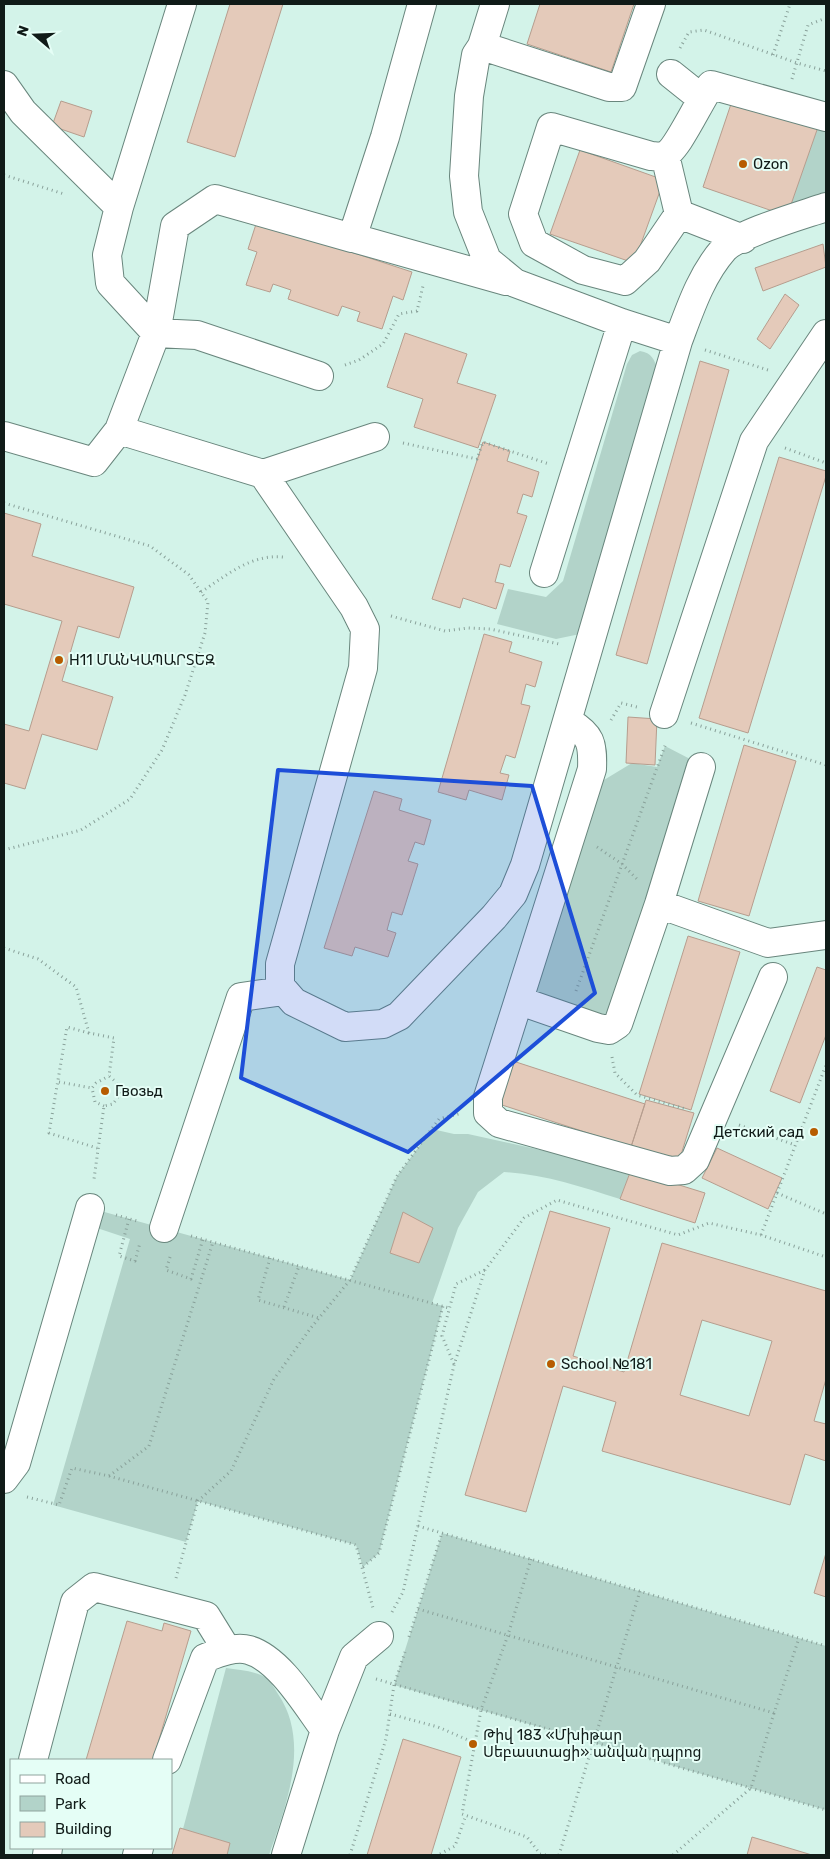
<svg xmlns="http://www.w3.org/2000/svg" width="830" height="1859" font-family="Rubik,'Noto Sans Armenian',sans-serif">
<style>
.green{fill:#b2d3c9}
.building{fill:#e4caba;stroke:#b69d8e;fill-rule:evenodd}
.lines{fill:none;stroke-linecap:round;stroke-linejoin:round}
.minor-casing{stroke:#69867d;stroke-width:30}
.path{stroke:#89a19a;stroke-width:3;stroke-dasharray:1 4;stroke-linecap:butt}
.minor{stroke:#fff;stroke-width:28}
.marked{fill:#1d4ed8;fill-opacity:0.2;stroke:#1d4ed8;stroke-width:4;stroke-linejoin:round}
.poi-dot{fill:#b75c00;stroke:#e5fef6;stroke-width:2}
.labels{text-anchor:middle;stroke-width:4;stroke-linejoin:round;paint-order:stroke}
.poi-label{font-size:15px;fill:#101b18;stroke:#e5fef6;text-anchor:start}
</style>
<rect width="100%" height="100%" fill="#d3f3e9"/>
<path class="green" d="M818 127 826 129V196L790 206Z
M640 351C652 353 654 359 658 370L580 634 556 639 497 624 508 589 546 597 563 581 627 364 632 355Z
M665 746 692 760 608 1030 520 1001 599 783 632 763 657 767Z
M432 1129 454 1134H468L631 1170 620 1199C582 1187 544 1174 504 1172L478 1192 458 1228 432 1303 443 1306 379 1553 363 1567 356 1545 198 1501 186 1542 53 1505 130 1239 88 1225 90 1208 350 1280 397 1176Z
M442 1533 826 1646V1810L394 1685Z
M226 1668C239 1670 256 1671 267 1678 271 1682 275 1689 278 1694 311 1742 286 1806 269 1855H227L230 1843 183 1829Z"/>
<path class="building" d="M230 4H283L235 157 187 142Z
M540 4H634L611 72 527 44Z
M61 101 92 111 84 137 52 126Z
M731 104 818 127 787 216 703 187Z
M580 150 664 180 634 263 550 234Z
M257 221 412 272 403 300 393 296 382 329 357 321 360 312 342 306 338 316 288 299 291 290 273 284 270 292 246 285 257 252 248 249Z
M823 244 826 267 763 291 755 268Z
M785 294 799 305 770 349 757 339Z
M405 333 467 354 457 383 496 395 478 448 414 427 423 399 387 387Z
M700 361 729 370 647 664 616 655Z
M483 442 510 451 507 461 539 472 532 497 523 494 517 513 527 516 510 567 500 564 495 582 504 584 496 609 463 598 460 608 432 599Z
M779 457 826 471V476L748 733 699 718Z
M4 513 41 524 32 556 134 587 119 638 78 626 62 681 113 697 97 750 42 734 25 789 4 783V724L29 731 62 621 4 604Z
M484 634 512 642 509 652 542 662 535 687 526 684 521 704 530 706 515 758 506 755 500 773 509 775 502 800 469 790 466 800 438 792Z
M628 717 657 719 655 765 626 763Z
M744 745 796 761 749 916 698 901Z
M374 791 402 799 399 810 431 820 424 845 415 842 408 861 418 864 402 915 392 912 387 930 396 933 388 957 355 947 352 956 324 948Z
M688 936 740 952 691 1110 639 1094Z
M817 967 826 970V1035L800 1103 770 1091Z
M513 1061 645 1104 631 1147 499 1104Z
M646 1100 694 1113 679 1161 631 1147Z
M717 1148 782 1178 768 1209 702 1178Z
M631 1170 705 1193 695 1223 620 1199Z
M550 1211 610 1228 573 1356 624 1372 662 1243 826 1291V1379L814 1421 826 1424V1461L805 1454 790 1505 602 1451 616 1402 563 1386 526 1512 465 1495ZM702 1320 772 1341 749 1416 680 1395Z
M403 1212 433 1228 419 1263 390 1253Z
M826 1553V1597L814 1593Z
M127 1621 162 1631 164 1623 191 1631 153 1760H86Z
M403 1739 461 1757 431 1855H367Z
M180 1828 230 1843 227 1855H172Z
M752 1837 812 1855H747Z"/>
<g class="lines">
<defs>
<path id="minor" d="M495 4 482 46 476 55 469 96 464 176 468 212 487 260 515 283 622 323 678 341
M482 46 609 87H622L651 4
M671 74 701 98
M4 85 23 112 119 207 107 255 110 283 156 333 119 430 263 474 354 607 365 629 363 668 280 964V986L294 1002 345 1027 383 1024 399 1016 494 917 513 894 525 865 678 341C690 309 701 275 724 249 739 233 803 215 826 207
M665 155 679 214
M119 207 182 4
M357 239 506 281
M743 239 679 214 647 261 625 281 583 270 534 243 523 214 551 127 651 156C654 156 659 157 663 156 677 152 700 99 711 85L826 117
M319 376 197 335 156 333 175 226 215 199 352 238 385 137 422 4
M4 436 94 462 119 430
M263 474 375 437
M544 573 622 323
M664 714 754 441 826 334
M569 722C591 735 593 743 592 769L488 1097V1113L499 1123 670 1171 684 1170 695 1160 773 977
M659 904 768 943 826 935
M520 1001 598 1028 609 1030 618 1024 659 904 701 767
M164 1228 241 997 284 991
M4 1479 16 1463 90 1208
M33 1760 75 1602 94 1587 206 1616 227 1650
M167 1760 205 1658C218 1653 235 1646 249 1650 280 1659 307 1706 325 1730
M47 1855 48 1848
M137 1855 139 1848
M286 1855 325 1730 354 1657 379 1636"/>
</defs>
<use href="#minor" class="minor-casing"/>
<path class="path" d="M680 48 689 32 704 30 797 63 826 71
M773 55 790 4
M792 79 808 25 826 18
M4 175 64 194
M705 350 768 370
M345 365 359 360 383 344 399 314 417 311 423 286
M403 443 477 459 483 442 549 464
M785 448 826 463
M4 503 150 546 189 575 208 602 205 633 185 695 162 750 130 799 81 830 4 850
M201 592C227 575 251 554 283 557
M391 616 445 631 468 628 490 629 559 644
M611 720 621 703 637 707
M691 723 826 765
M597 847 622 864 637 879
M4 948 38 959 76 987 89 1033 114 1038 109 1076 116 1082 120 1094 113 1104 104 1106 94 1179
M576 991 666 743
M89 1033 67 1027 49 1133 97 1148
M612 1057 615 1073 637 1095 686 1109
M59 1082 92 1088
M104 1106 95 1102 92 1088 96 1083 109 1076
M739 1125 795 1145
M777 1193 826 1214
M116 1215 137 1221
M129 1219 119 1256 135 1261 140 1243
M761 1235 826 1065
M191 1236 449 1308
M170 1257 166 1270 191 1279 203 1239
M270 1258 258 1300 319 1318
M284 1307 299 1266
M454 1364 442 1336 456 1284 485 1270
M109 1476 149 1446 213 1242
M27 1497 59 1505 72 1468 109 1476 356 1545 373 1608
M418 1526 826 1646
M531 1559 508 1635 481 1710 462 1814 527 1837 540 1854 546 1855
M363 1567 379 1553 443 1306
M176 1578 198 1501 231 1471 274 1379 310 1329 350 1280 397 1176 439 1119 459 1114
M418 1609 774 1713 799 1638
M392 1612 403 1592 454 1365 485 1270 524 1218 557 1200 678 1235 709 1223 761 1235 826 1257
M409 1637 442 1533
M376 1679 826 1810
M390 1714 438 1727 475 1743
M440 1854 455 1846 466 1815
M350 1855 386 1739 394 1685 405 1652
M559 1855 640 1591
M673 1855 751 1788 774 1713"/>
<use href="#minor" class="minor"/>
</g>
<path class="marked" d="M278 770 532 786 595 993 408 1152 241 1078Z"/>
<g class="poi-dot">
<circle cx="743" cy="164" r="5"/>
<circle cx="59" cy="660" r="5"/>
<circle cx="105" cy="1091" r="5"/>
<circle cx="814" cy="1132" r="5"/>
<circle cx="551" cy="1364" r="5"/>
<circle cx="473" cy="1744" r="5"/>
</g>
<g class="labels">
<g class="poi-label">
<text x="753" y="169">Ozon</text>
<text x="69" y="665">H11 ՄԱՆԿԱՊԱՐՏԵԶ</text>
<text x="115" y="1096">Гвозьд</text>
<text x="804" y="1137" text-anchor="end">Детский сад</text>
<text x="561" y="1369">School №181</text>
<text x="483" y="1740">Թիվ 183 «Մխիթար<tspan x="483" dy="17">Սեբաստացի» անվան դպրոց</tspan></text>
</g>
</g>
<rect width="830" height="1859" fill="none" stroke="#101b18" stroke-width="10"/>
<rect x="10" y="1759" width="162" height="90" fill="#e5fef6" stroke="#90a39d"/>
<rect x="20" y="1775" width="25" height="8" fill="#ffffff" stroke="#90a39d"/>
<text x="55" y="1784" font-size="15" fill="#101b18">Road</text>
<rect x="20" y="1796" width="25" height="15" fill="#b2d3c9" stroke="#90a39d"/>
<text x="55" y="1809" font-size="15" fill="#101b18">Park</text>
<rect x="20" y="1822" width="25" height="15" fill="#e4caba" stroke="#90a39d"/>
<text x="55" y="1834" font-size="15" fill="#101b18">Building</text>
<g transform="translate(35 35) rotate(289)" stroke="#e5fef6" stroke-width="4" paint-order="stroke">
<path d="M0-4L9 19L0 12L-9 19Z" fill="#101b18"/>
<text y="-8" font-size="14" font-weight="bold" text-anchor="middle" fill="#101b18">N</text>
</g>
</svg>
